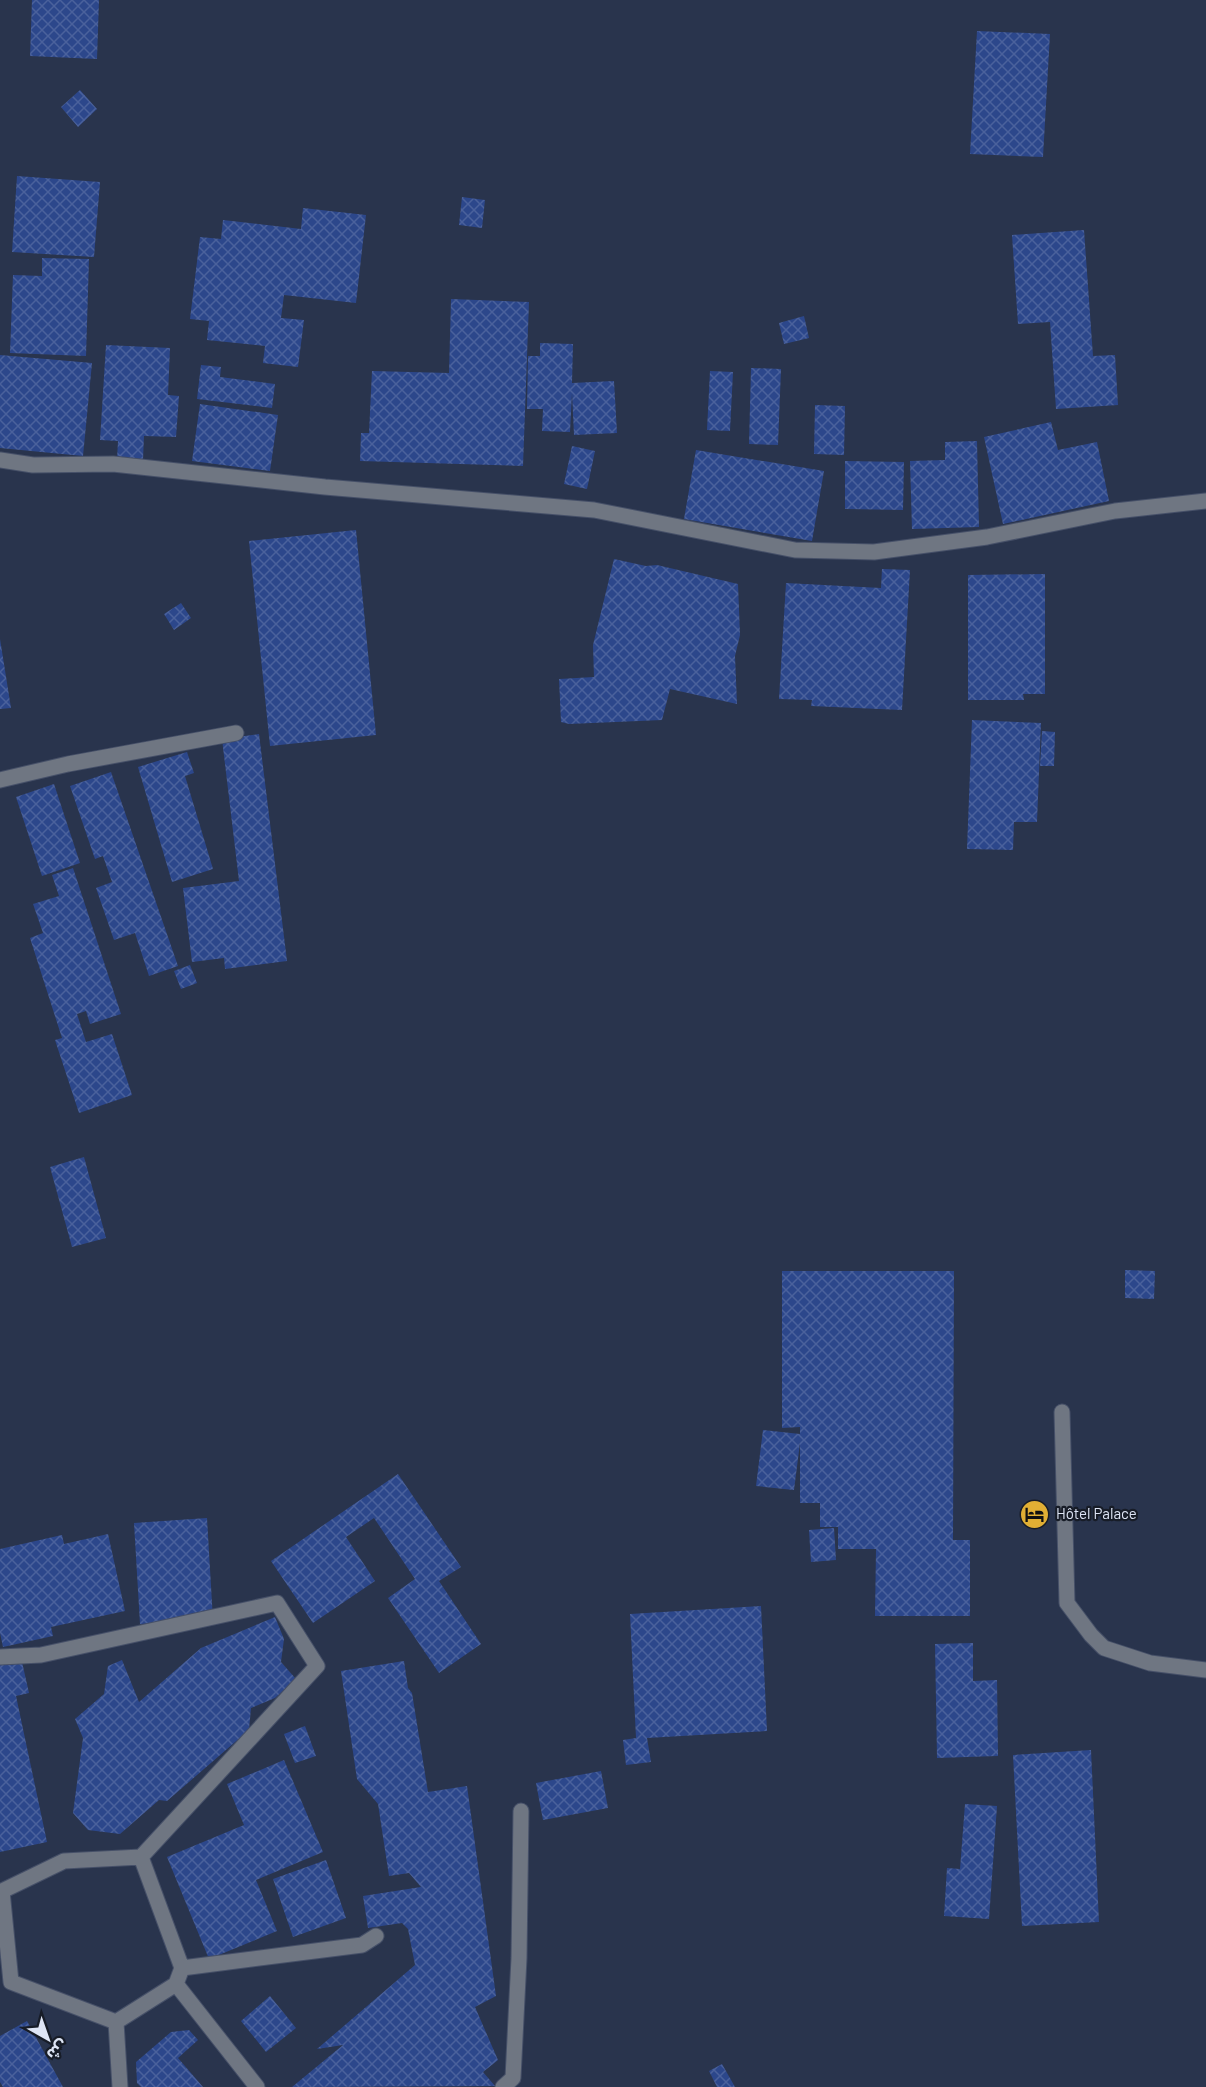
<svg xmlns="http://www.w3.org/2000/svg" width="1206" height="2087" font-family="Barlow,'Noto Sans Arabic',sans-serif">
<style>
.building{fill:url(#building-cross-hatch)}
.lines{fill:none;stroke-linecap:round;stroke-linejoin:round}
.minor-casing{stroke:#465068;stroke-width:17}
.minor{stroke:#6f7682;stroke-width:15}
.labels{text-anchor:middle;stroke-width:4.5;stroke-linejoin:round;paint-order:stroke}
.poi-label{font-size:15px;fill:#dee5f5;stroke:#171c27;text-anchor:start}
</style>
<defs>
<pattern id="building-cross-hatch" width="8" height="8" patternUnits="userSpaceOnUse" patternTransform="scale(1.5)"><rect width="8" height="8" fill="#2c478b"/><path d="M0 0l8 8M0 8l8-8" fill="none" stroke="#4a619c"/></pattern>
</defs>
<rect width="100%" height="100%" fill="#29344d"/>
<path class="building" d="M32 0H99L97 59 30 56Z
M977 31 1050 34 1043 157 970 154Z
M80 90 97 109 78 127 61 107Z
M17 176 100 182 94 257 12 252Z
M462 197 485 200 482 228 459 225Z
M303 208 366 215 356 303 284 295 281 318 304 320 298 367 263 363 265 346 207 340 209 321 190 319 200 237 221 239 223 220 301 229Z
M1084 230 1093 356 1115 355 1118 405 1056 409 1050 322 1018 324 1012 235Z
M42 258 89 259 86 356 10 353 13 275 42 276Z
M451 299 529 302 523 466 360 461 361 433H369L372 371 449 373Z
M804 316 809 338 784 344 779 323Z
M540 343 573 344 572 383 614 381 617 433 574 435 572 393 570 432 542 431 543 409H527L528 356H540Z
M106 345 170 348 168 395 179 396 176 437 144 436 143 460 117 459 118 441 100 440Z
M0 355 92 363 83 456 0 448Z
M201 365 221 367 220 377 275 384 272 408 197 399Z
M751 368 781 369 778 445 749 444Z
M710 371 733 372 730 431 707 430Z
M200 404 278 415 270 471 192 461Z
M815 405 845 406 844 455 814 454Z
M1051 422 1058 450 1097 442 1109 501 1003 524 984 437Z
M977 441 979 527 912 529 910 461 945 460V442Z
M572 446 595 451 587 489 564 484Z
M696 450 824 471 812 541 684 519Z
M845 461 904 462 903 510 845 509Z
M356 530 376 735 270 746 249 541Z
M614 559 646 566 657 565 738 584 740 635 735 656 737 704 670 689 662 720 569 724 561 722 559 679 594 677 593 645Z
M882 569 910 570 902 710 811 706 812 700 779 699 786 583 881 588Z
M1045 574V694H1023L1024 700H968V575Z
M181 603 191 618 174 630 164 614Z
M0 639 11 708 0 709Z
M972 720 1041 723 1037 822H1014L1013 850 967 849Z
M1042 731 1055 732 1054 766H1040Z
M259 734 287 961 225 969 224 958 192 962 183 888 239 881 222 739Z
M187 752 194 773 185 776 213 869 172 882 138 767Z
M111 772 178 966 149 976 135 933 114 940 96 888 112 882 103 856 95 859 70 786Z
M54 784 80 863 42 876 16 797Z
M73 868 121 1014 90 1024 86 1011 77 1014 86 1042 112 1034 132 1095 79 1113 55 1040 62 1038 30 938 43 933 33 904 59 896 52 875Z
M190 965 197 983 181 989 174 971Z
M84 1157 106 1238 72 1247 50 1167Z
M1125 1270 1155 1271 1154 1299 1125 1298Z
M782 1271H954L953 1540H970V1616H875L876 1549H838V1527H820V1503H800V1443L794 1490 756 1486 763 1430 800 1434V1427L782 1428Z
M398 1474 461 1567 439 1581 481 1644 439 1673 388 1598 415 1579 374 1518 346 1537 375 1581 313 1623 271 1561Z
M207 1518 213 1620 140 1624 134 1523Z
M834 1528 836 1560 811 1562 809 1530Z
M108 1534 125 1611 51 1627 53 1636 3 1647 0 1633V1549L62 1535 64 1544Z
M761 1606 767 1731 647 1738 651 1762 626 1765 623 1740 636 1738 630 1614Z
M275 1617 284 1639 281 1662 296 1679 275 1698 251 1708 249 1730 167 1801 159 1800 120 1834 88 1830 73 1813 83 1738 75 1719 104 1694 108 1666 122 1660 139 1702 201 1648Z
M973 1643V1681L997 1680 998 1756 937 1758 935 1644Z
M20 1653 29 1693 16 1696 47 1842 0 1852V1657Z
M404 1661 408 1688 412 1693 428 1792 467 1786 496 1996 475 2007 498 2060 483 2072 495 2086 292 2087 343 2045 317 2049 415 1965 408 1929 402 1923 368 1928 363 1896 421 1887 409 1873 389 1876 378 1804 357 1779 341 1671Z
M305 1726 316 1756 295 1763 284 1734Z
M1091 1750 1099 1922 1022 1926 1013 1755Z
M284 1760 323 1852 256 1880 277 1931 209 1959 167 1857 244 1825 227 1784Z
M601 1771 608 1808 543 1820 536 1783Z
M965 1804 997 1806 989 1919 944 1916 947 1868 960 1869Z
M326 1860 346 1918 293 1937 273 1879Z
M270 1996 296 2028 266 2052 241 2021Z
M27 2021 63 2087H3L0 2082V2036Z
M189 2030 198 2040 178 2058 203 2087H141L137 2083 136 2062 171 2032Z
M722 2064 735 2087H717L709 2071Z"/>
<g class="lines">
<defs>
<path id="minor" d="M0 460 33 465 113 464 325 487 594 510 795 550 874 552 987 537 1115 511 1206 501
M0 780 68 764 236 733
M1062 1412 1067 1603 1091 1635 1104 1648 1150 1663 1206 1670
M0 1657 41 1655 277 1603 317 1666 141 1857 64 1861 2 1891 11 1982 116 2022 176 1984 182 1968 141 1857
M182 1968 362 1945 376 1936
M176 1984 257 2087
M116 2022 120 2087
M503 2087 513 2078 519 1958 521 1811"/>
</defs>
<use href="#minor" class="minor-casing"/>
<use href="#minor" class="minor"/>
</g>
<defs>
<symbol id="hotel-disc" viewBox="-11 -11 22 22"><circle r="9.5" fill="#e1af34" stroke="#171c27"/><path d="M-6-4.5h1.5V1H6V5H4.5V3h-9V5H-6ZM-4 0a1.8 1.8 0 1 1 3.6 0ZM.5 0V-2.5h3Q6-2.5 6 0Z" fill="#111"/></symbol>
</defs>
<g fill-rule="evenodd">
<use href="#hotel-disc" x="1018" y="1498" width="33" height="33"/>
</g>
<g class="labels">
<g class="poi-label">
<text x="1056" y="1519">Hôtel Palace</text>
</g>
</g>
<g transform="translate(48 2039) rotate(140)" stroke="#171c27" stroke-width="4.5" paint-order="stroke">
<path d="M0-4.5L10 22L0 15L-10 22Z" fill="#dee5f5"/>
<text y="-9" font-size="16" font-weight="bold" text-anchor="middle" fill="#dee5f5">ش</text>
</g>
</svg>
